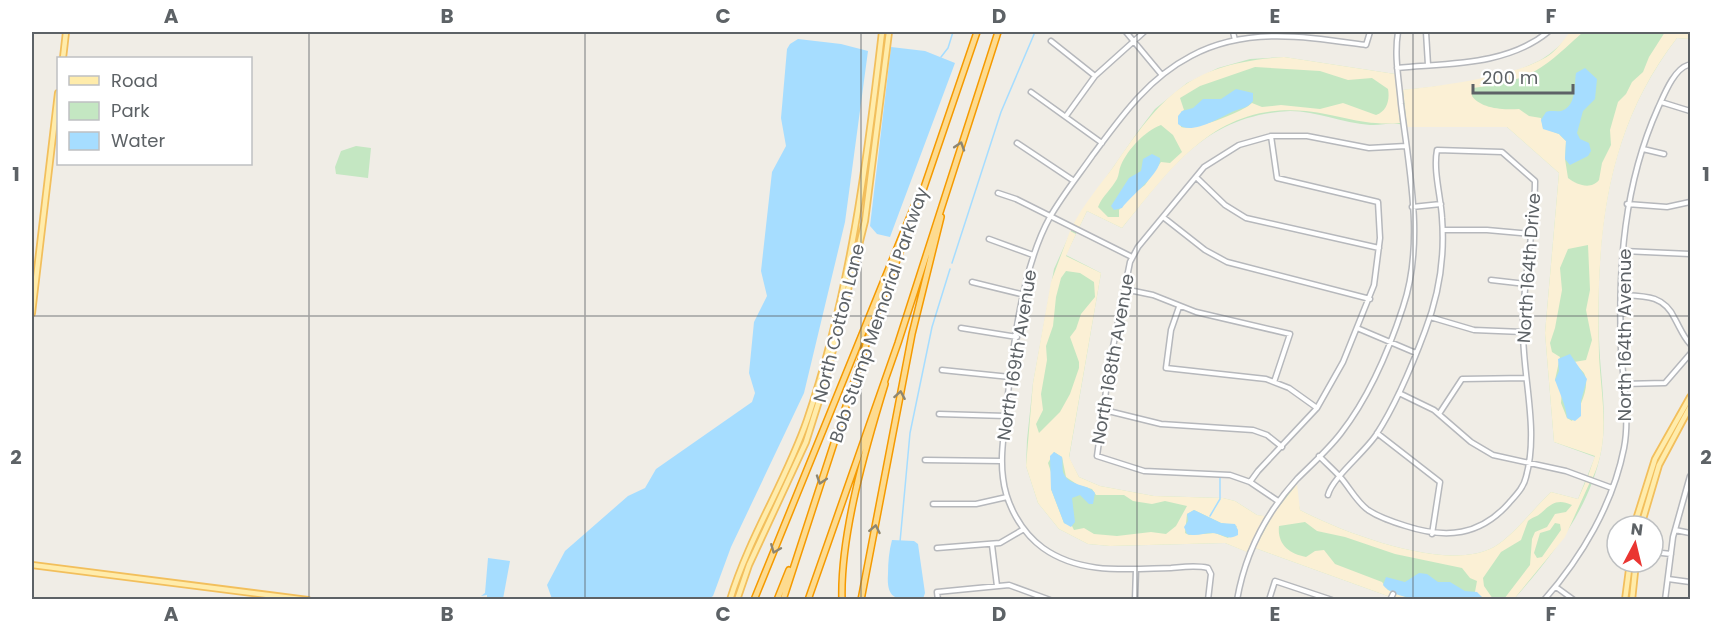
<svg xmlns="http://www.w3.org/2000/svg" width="1722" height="631" font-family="Poppins,sans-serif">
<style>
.green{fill:#c4e7c2;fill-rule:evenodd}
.sand{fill:#fbf0d5;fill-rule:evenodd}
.water{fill:#a6ddff}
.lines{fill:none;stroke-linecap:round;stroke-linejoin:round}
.stream{stroke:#a6ddff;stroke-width:1.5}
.minor-casing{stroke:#b6b8bc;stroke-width:7}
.major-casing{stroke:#f2bf5c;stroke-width:8}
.highway-casing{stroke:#f59a00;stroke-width:8}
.minor{stroke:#fff;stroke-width:4}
.major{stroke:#ffecab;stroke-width:4.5}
.highway{stroke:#fddb8f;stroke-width:5}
.oneway{stroke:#8d8672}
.grid{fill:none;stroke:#5d6266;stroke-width:1.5;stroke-opacity:0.55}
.labels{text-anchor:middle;stroke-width:5;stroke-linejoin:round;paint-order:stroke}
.street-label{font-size:18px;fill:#5d6266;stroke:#fff}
.neatline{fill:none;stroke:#5d6266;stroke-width:2}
.grid-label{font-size:20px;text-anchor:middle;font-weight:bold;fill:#5d6266}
</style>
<rect width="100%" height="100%" fill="#f0ede6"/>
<path class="green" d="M1572 32H1690V39L1677 38C1608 127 1596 229 1599 339 1600 376 1608 416 1601 452 1589 510 1552 556 1514 599H1396L1255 548H1252L1250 553 1225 543 1110 546 1088 544 1059 529 1038 503 1026 466 1027 440 1033 383 1054 269 1075 222 1139 130 1155 109 1187 83 1218 68 1250 59 1284 57 1395 74 1397 90H1403C1442 86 1522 78 1552 52 1560 46 1566 38 1572 32ZM1290 111C1317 111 1342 123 1370 125 1383 126 1395 120 1407 127H1507L1559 173 1545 333 1554 442 1595 457 1578 499 1551 492C1533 509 1515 534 1494 547 1448 573 1344 533 1300 510L1294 483 1268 517 1257 515 1235 501 1223 498 1154 496 1100 486 1079 477 1069 458 1101 273 1066 255 1087 211 1122 228C1171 168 1205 115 1290 111Z
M356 146 371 148 368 178 336 174 335 167 341 151Z"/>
<path class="sand" d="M1570 32H1583C1539 72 1533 79 1473 88L1472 96C1481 109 1504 110 1519 109L1529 116 1541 118 1543 128 1559 134 1566 141 1565 159 1568 178C1577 185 1591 190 1599 180L1602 163 1611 145 1610 130 1618 102 1626 94 1632 82 1643 72 1649 57 1665 32H1690V39L1677 38C1604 132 1596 240 1599 355 1601 396 1611 439 1593 477L1588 476 1595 456 1554 442 1545 333 1559 173 1507 127H1407L1403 90C1439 86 1524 76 1552 53 1559 47 1565 38 1570 32ZM1588 245 1590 290 1586 310 1592 340 1586 360 1574 362C1577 366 1581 369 1584 373 1591 387 1579 409 1572 421L1567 418 1561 403 1562 391 1555 380 1560 357 1552 352 1550 343 1555 328 1562 290 1560 268 1568 249Z
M1284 57 1395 74 1400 123C1361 126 1342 115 1306 111 1216 102 1172 167 1122 228L1087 211 1078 230 1072 227C1083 205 1100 185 1114 166 1165 92 1190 64 1284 57ZM1255 67 1320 71 1348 80 1372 78 1388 89C1390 100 1387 111 1376 115L1343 103 1320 109 1281 105 1262 107 1252 103C1243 112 1194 131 1181 127V112L1184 110 1180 98 1200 86ZM1161 125 1173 135 1182 152 1170 163 1161 162 1145 185 1133 194 1119 210V217H1108L1098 207C1103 195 1111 190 1117 179 1119 175 1119 169 1121 165 1128 149 1145 131 1161 125Z
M1070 231 1076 234 1066 256 1101 273 1069 457 1079 477 1100 486 1154 496 1223 498 1235 501 1257 515 1265 516 1247 552 1225 543 1110 546 1088 544 1059 529 1038 503 1026 466 1033 383 1051 282ZM1066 271 1080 273 1094 282 1095 297 1081 314 1076 329 1070 337 1079 362V368L1070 394 1060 412 1039 433 1036 424 1043 410 1041 394 1047 360 1046 346 1053 326 1056 297 1061 278ZM1054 452 1062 457 1066 477 1078 485 1092 489 1096 495H1124L1133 501 1152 504 1165 501 1187 506 1176 526 1166 534 1151 532 1117 536 1094 534 1084 528 1074 530 1072 526 1064 523 1051 489 1052 475 1048 463ZM1194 510 1221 523 1237 526 1228 538 1215 533 1189 535 1185 533 1187 514Z
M1586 481 1590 482 1565 537 1514 599H1504L1530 565 1532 539 1535 532 1547 527 1555 514 1566 512 1572 505C1557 498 1551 504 1541 513 1537 517 1532 517 1528 521L1521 540 1501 552 1483 578 1484 586 1493 599H1484L1475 592 1477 581 1470 578 1462 568 1395 554 1345 537 1317 531 1305 522 1279 526C1277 544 1289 554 1306 557L1315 551 1324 550 1335 564 1382 582 1388 590 1411 599H1396L1255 548 1274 513 1297 484 1300 510C1344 533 1448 573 1494 547 1515 534 1533 509 1551 492L1578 499ZM1555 523 1560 524 1561 530 1542 557 1537 558 1534 553 1540 533 1550 530Z"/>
<path class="water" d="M798 39 841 44 868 51 845 222 804 393 731 547 713 596 707 600 552 599 547 585 565 551 628 496 645 488 656 469 752 402 755 393 749 373 754 322 767 296 761 271 772 172 786 146 781 118 787 49 790 44Z
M891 47 925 51 955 63 890 237 877 234 870 226Z
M1585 68 1597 79 1595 99 1583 111 1577 133 1580 139 1589 143 1591 151 1588 156 1570 165 1565 159 1566 141 1559 134 1543 129 1541 120 1546 112C1551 110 1555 112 1561 111 1577 106 1574 85 1576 73Z
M1236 89 1253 93V101C1247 109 1240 108 1232 112 1219 118 1190 136 1178 124V116L1182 111 1193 108 1203 99H1221Z
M1152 154 1160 158C1162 173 1131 195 1122 208L1114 210 1111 206 1129 178 1141 171 1143 159Z
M1570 354 1587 379 1581 401V416L1575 421 1567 418C1566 406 1559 391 1555 380L1559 371 1558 359Z
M1054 452 1062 457C1063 462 1062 467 1063 472 1068 487 1088 483 1095 493L1093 504H1089L1080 495 1072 498 1075 522 1071 527 1064 523 1051 489 1050 456Z
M1194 510 1221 523 1235 524 1238 530V535C1228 541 1223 534 1213 533 1203 533 1196 537 1187 534L1184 527 1188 521 1187 514Z
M892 540 914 541 918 544 925 593 923 599C899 600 886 602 888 574 888 562 889 551 892 540Z
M488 558 510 561 503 599H487V595L481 596 485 593Z
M1419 573 1427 574 1438 582H1450L1465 591 1477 592 1484 599C1459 600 1398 605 1383 585L1386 577 1405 582Z"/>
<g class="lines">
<path class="stream" d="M941 57 948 48 953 32
M952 263 1001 112 1035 32
M1210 516 1220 499V475
M900 542 910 433 932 327 950 269"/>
<defs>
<path id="minor" d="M1126 32 1161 74
M1233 32 1235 40
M1426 32 1428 65
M1051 41 1095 76
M1397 68C1448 63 1506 66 1548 32
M1031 92 1102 143
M1661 102 1690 111
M1066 116 1095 76 1144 32
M1017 143 1074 181
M1643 149 1664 154
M1196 177 1225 205 1246 218 1379 248
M998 193 1016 199 1132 257
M1627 204 1667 207 1690 202
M1412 207 1441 204
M1163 217 1205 250 1227 262 1370 299
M1443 230H1487L1532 234
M989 239 1033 255
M1623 251 1690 254
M1491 280 1526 284
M972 282 1025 295
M1124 289 1153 295 1196 312 1290 334 1274 382
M1621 295C1645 296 1664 295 1675 319 1680 328 1683 336 1690 344
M1179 307 1171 330 1166 368 1266 379 1289 388 1317 408
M1430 317 1474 330 1523 332
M961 328 1017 337
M1357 328 1416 353
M942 370 1010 377
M1623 384 1665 383 1690 354
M1399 393 1434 410 1471 442 1493 455 1566 471 1612 488
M1104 410 1161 424 1253 430 1267 435 1282 447
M939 414 1006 416
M1439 414 1462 379 1526 378
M1377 433 1440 482 1432 534
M1319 456C1327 464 1335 471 1342 479 1351 490 1357 502 1368 510 1380 518 1393 522 1406 526 1446 539 1480 536 1509 503 1516 495 1524 487 1526 477 1539 430 1523 379 1523 331 1522 281 1535 231 1535 181L1502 152 1437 150C1433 171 1441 197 1442 218 1445 257 1439 295 1425 331 1412 366 1397 403 1376 435 1365 452 1332 478 1328 495
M925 460 1001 461
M1250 482 1258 471 1317 408 1343 362 1374 285 1380 238 1378 202 1277 178 1271 136
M1278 501 1250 482 1230 475 1144 471 1097 456 1110 362 1130 262 1138 247 1204 167 1239 145 1271 136H1307L1369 148 1406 146
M933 504H976L1007 497
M1675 530 1690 533
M992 545 997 586
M937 548 1000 543 1024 529
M1653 552 1671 554
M1668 579 1690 582
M1556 587 1574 600
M938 600 937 592 1009 585 1050 600
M1135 600 1136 569
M1208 600 1211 574 1208 568C1196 565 1183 567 1171 568 1127 569 1081 575 1043 548 1021 532 1006 504 1003 478 1000 456 1004 435 1006 413 1012 354 1021 269 1050 217 1062 196 1078 176 1092 156 1121 117 1147 79 1191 56 1247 26 1307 37 1366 45L1370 32
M1237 600C1245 554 1266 513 1297 479 1312 464 1328 450 1341 433 1369 397 1389 350 1403 307 1425 242 1409 170 1401 104 1399 80 1394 56 1398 32
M1269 600 1275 581 1332 600
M1390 600 1393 594
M1544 600C1582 557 1613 504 1624 448 1630 417 1623 381 1621 349 1618 266 1624 184 1658 108 1664 95 1674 69 1688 65
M1665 600 1673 537 1690 476"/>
<path id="major" d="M63 58 66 32
M32 313 58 93
M1634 526 1655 459 1690 397
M1641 526 1659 465 1690 407
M32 565 308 600
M730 600C749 537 786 481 807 420 850 294 867 162 882 32
M737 600 749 565 806 442 825 382 865 221 889 32
M1625 600 1630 562
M1632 600 1636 562"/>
<path id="highway" d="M754 600 915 204
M777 600 789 570
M783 600 873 323 918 205 977 32
M808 600 898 343 998 32
M842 600C840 535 866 446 885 384
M861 600 912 334 941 217"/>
</defs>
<use href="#minor" class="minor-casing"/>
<use href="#major" class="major-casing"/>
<use href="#highway" class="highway-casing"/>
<use href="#minor" class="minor"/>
<use href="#major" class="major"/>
<use href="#highway" class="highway"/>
</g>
<defs><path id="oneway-chevron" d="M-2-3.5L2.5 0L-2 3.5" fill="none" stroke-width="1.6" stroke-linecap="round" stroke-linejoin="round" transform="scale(1.5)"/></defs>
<g class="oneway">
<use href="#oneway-chevron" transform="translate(960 146) rotate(-72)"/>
<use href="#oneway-chevron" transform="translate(900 395) rotate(-80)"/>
<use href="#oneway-chevron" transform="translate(821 480) rotate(108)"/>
<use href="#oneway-chevron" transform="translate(875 529) rotate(-79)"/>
<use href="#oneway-chevron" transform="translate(775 549) rotate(112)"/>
</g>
<path class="grid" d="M309 32V600M585 32V600M861 32V600M1137 32V600M1413 32V600M32 316H1690"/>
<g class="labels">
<g class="street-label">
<text transform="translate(1529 268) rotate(-86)" y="6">North 164th Drive</text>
<text transform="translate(879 315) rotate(-71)" y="6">Bob Stump Memorial Parkway</text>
<text transform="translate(839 323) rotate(-76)" y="6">North Cotton Lane</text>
<text transform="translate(1625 335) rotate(-90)" y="6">North 164th Avenue</text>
<text transform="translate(1017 355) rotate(-81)" y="6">North 169th Avenue</text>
<text transform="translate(1113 359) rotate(-80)" y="6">North 168th Avenue</text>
</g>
</g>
<rect width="1722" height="631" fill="none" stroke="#ffffff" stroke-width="66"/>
<rect x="57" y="57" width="195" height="108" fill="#ffffff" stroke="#bec0c2" stroke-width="1.5"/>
<rect x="69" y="76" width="30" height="9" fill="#ffecab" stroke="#bec0c2" stroke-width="1.5"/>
<text x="111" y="87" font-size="18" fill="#5d6266">Road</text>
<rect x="69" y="102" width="30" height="18" fill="#c4e7c2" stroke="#bec0c2" stroke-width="1.5"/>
<text x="111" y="117" font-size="18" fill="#5d6266">Park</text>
<rect x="69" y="132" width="30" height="18" fill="#a6ddff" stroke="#bec0c2" stroke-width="1.5"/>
<text x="111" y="147" font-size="18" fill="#5d6266">Water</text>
<g transform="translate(1635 544) rotate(7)"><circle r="28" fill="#ffffff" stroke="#bec0c2" stroke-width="1.5"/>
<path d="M0-4.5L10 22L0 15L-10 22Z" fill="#ea3531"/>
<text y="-9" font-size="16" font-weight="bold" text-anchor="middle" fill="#5d6266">N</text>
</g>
<path d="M1473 84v9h100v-9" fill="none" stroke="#5d6266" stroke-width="3"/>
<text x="1482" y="84" font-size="18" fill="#5d6266" stroke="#ffffff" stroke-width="4.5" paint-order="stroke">200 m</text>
<rect x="33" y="33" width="1656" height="565" class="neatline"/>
<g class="grid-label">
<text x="171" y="23">A</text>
<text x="447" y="23">B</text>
<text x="723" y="23">C</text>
<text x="999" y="23">D</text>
<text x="1275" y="23">E</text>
<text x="1551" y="23">F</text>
<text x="16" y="181">1</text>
<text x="1706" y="181">1</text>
<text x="16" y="464">2</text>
<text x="1706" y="464">2</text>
<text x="171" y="621">A</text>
<text x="447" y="621">B</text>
<text x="723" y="621">C</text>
<text x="999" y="621">D</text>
<text x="1275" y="621">E</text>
<text x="1551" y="621">F</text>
</g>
</svg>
